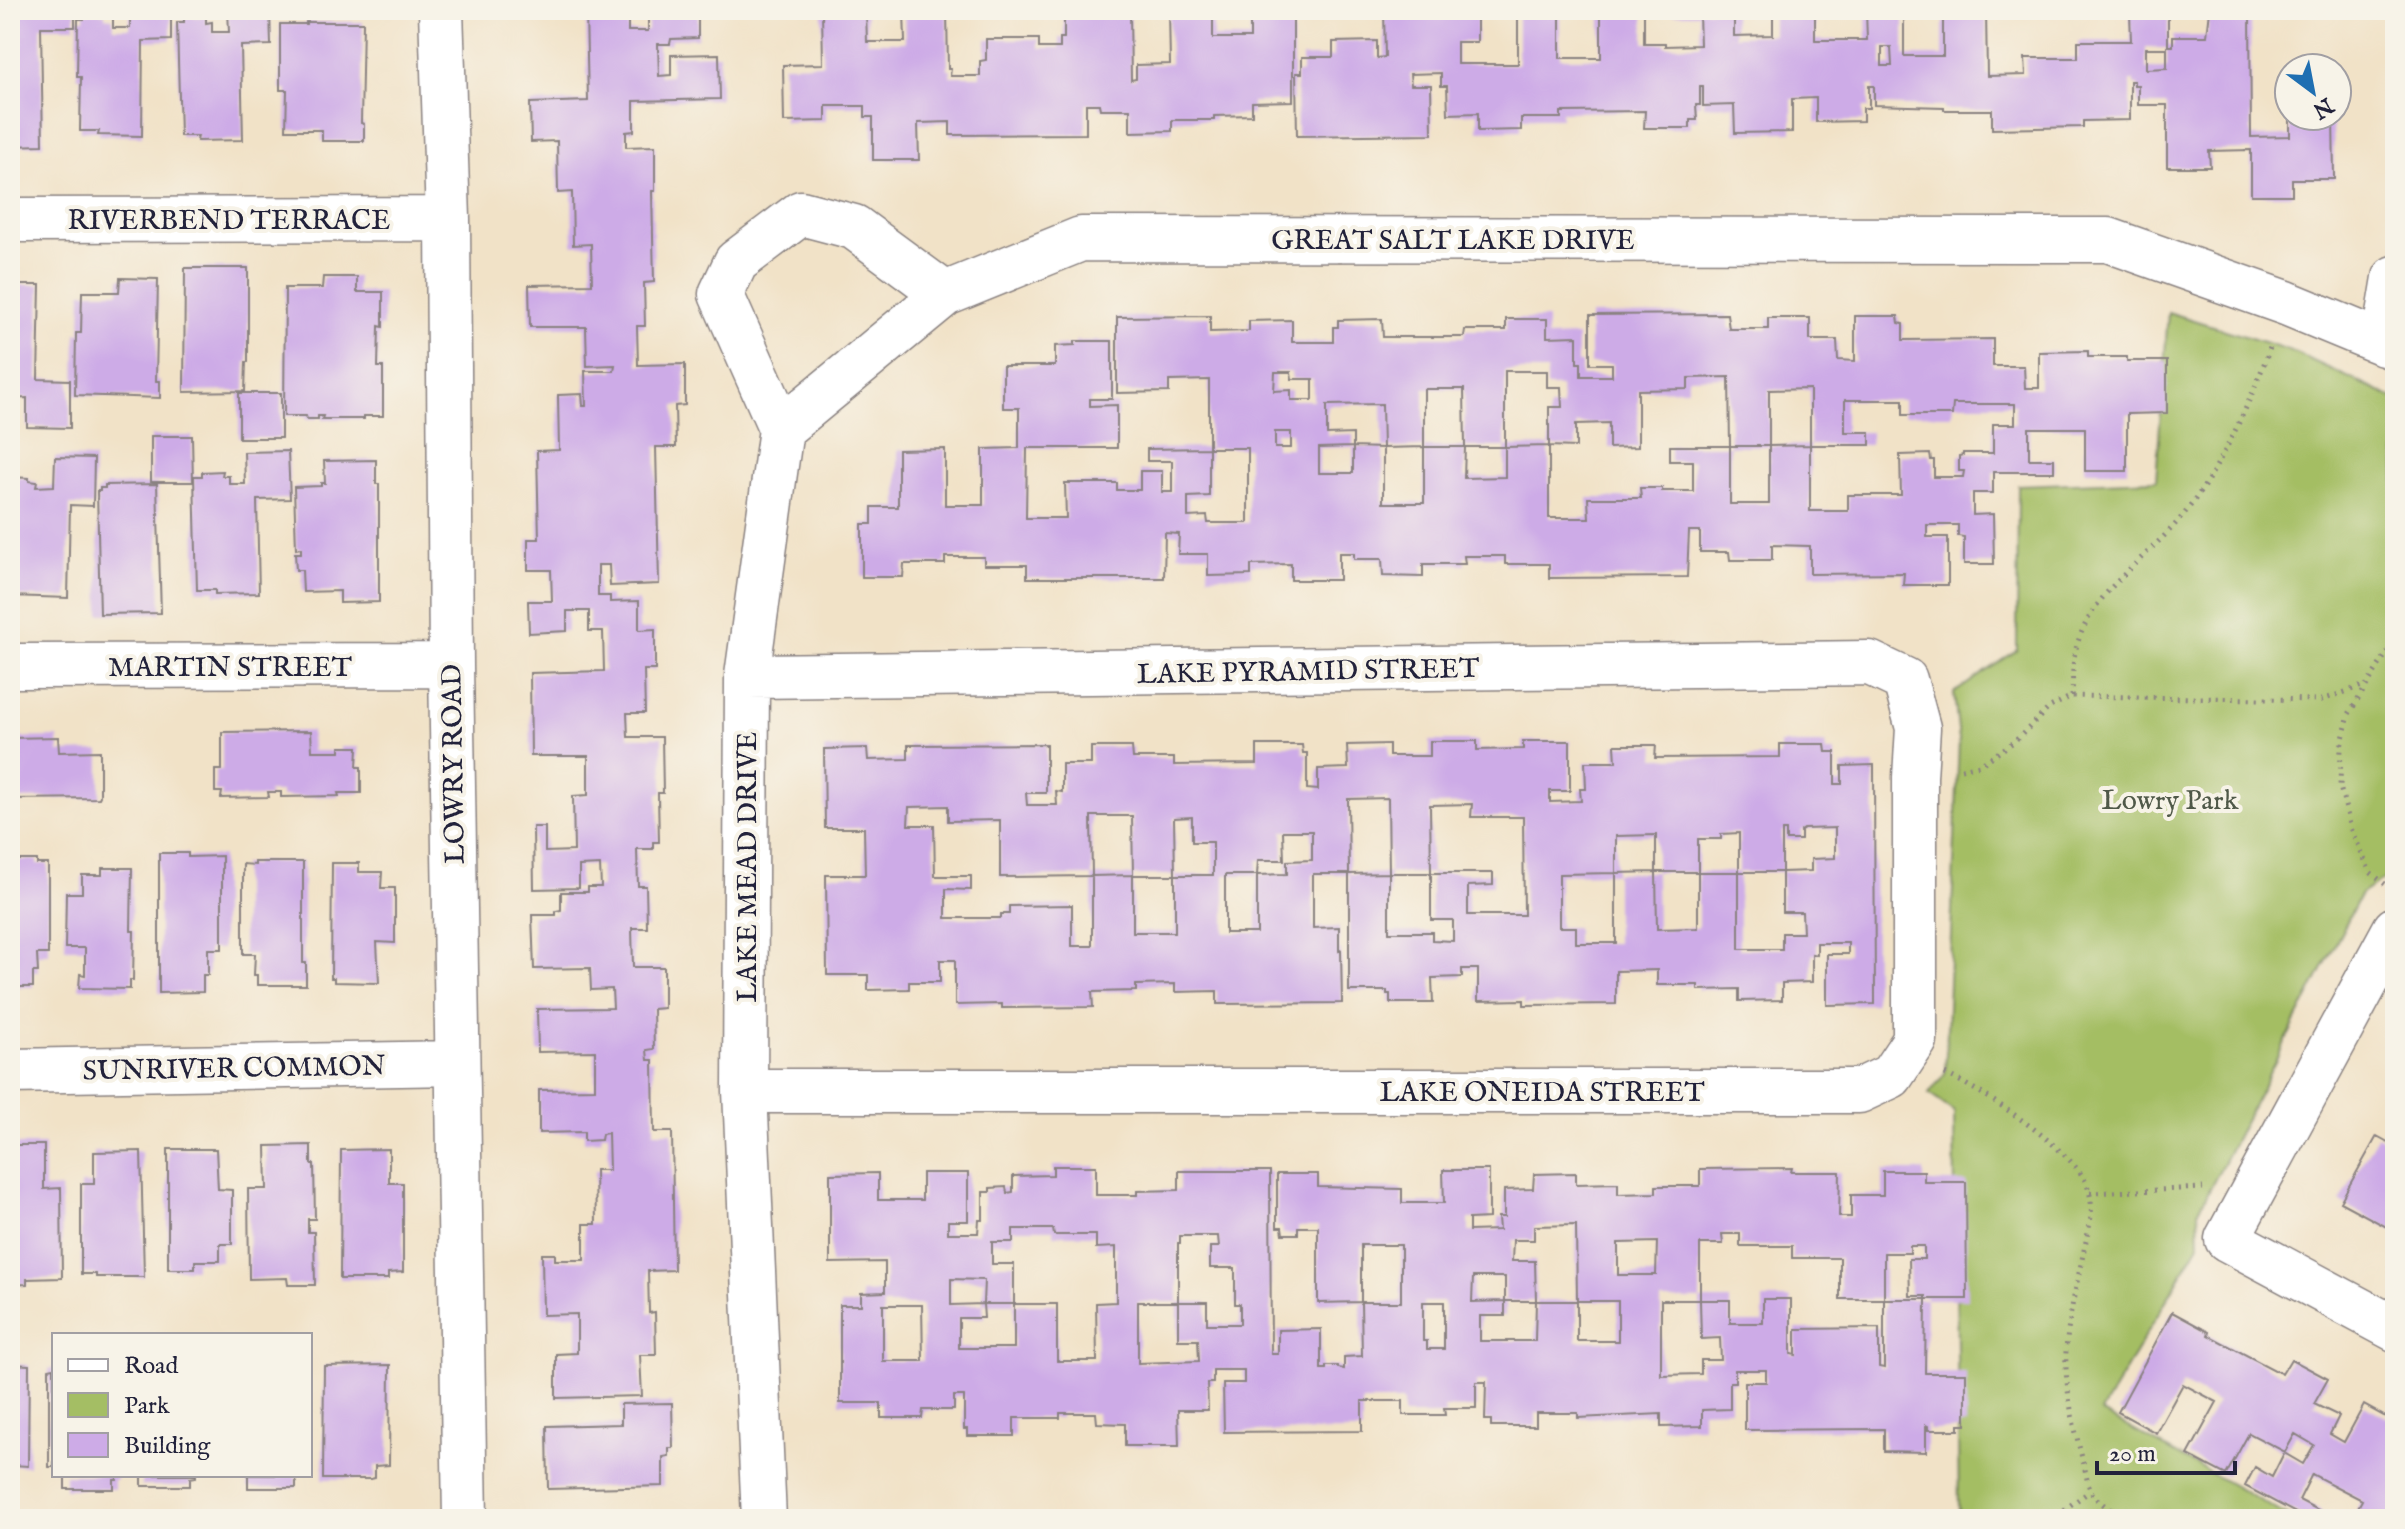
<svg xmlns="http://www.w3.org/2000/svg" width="2405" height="1529" font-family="'IM FELL English',serif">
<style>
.green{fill:#a4be64;stroke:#637050;stroke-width:2}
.building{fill:#cdabe7;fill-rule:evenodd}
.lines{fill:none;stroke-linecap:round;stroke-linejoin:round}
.minor-casing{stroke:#8a8281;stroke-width:47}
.path{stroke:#8a8281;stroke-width:5;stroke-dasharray:2 6;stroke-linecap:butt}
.minor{stroke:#fff;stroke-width:44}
.labels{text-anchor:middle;stroke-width:8;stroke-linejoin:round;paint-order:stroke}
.street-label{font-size:28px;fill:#22223b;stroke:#f7f3e8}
.park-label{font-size:28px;fill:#505949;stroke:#f7f3e8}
</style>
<rect width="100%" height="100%" fill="#f7f3e8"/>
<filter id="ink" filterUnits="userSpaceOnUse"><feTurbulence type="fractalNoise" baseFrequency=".0125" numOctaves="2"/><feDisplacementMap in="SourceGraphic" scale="16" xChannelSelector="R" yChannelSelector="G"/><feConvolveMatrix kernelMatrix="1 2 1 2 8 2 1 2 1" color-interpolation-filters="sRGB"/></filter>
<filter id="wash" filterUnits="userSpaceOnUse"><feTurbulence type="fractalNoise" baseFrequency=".006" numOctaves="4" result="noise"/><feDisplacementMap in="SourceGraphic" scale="32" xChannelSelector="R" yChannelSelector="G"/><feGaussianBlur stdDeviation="1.8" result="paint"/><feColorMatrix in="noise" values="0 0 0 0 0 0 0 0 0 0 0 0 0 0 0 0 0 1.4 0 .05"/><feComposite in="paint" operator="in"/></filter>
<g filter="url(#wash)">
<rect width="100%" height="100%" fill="#f1e2c7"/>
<path class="green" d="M2168 312 2289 350 2395 399V872L2361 894 2198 1212 2199 1244 2101 1412 2293 1519H1966L1959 1513 1954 1112 1929 1094 1945 1073 1947 1032 1959 740 1954 693 2017 650 2018 485 2156 480Z"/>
<g id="blocks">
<path class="building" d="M10 10H75V27H41L43 145 10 146Z
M130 10H171V40L143 41 142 136 98 135 99 131H80L81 77H77L78 19H84V13H105V17L113 18V28H130Z
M228 10H270L271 45 241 46 243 140 197 141 198 136H180L177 22H184V17H206V23L212 22V32H229Z
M628 10V31H648V10H698V38L671 39 670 44H658L659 76 671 75V55L719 54 720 99 634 101V131L626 132V147L655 146V191H652L654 282 644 283 645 326H637L638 365 685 364V405L675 406 676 447H656L659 584 610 586 609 565H598V596H610V602L639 601V630L655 629V670H644L645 713H627L628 737H662L663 793H658L659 842H653V849H637L638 886H646L647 928H632L633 967H664V1008L653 1009 654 1049 647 1050 648 1060H653L654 1132H672L674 1270 648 1271 649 1313 655 1312 656 1355H640L642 1396 556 1398V1354L577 1353V1314L543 1315 542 1254H555V1260H584V1224H596L595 1170H609L608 1133 602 1134 601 1140 584 1141V1132L539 1133V1090L595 1089V1051L538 1052 537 1009 613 1008 612 989 591 990 590 968 534 969 532 915H556V911L561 910V892H588V887H601L600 865 579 866V888L534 889 533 827H545V852L574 851 573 796 588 795V756H531L530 673 604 671 603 631H589V611H567V631L529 633 528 601H552L551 570H528V539H539L537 451 559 450 558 395 582 394 583 406H586L585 371H614L615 365 587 366 586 327H530L529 285 592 284 591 244 573 245 572 192 558 193 557 141 531 142 530 103 588 101 586 11Z
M822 10H866L867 42H905L904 10H947L948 69H951L950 76H980V61L986 60V39H1039V48H1060V38H1064V18H1070L1069 10H1130L1131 80 1136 79V65L1170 64 1169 10H1213V38H1250V10H1293V101L1252 102V115L1214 116V120H1172V131L1130 132V109H1100L1099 104H1086V134L950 135V122L918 123 919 160H873V117H865V106H826V121L784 122 783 65 823 64Z
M1384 10H1477V42H1457V64H1518V10H1560V58H1601V10H1644V43H1665V46L1700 45 1699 14H1671V10H1734V36L1773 35V10H1815V40H1867L1866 10H1904V56H1943V10H1986L1987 76 2026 75 2025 58H2078V41H2131L2130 13 2106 14V10H2168V46H2173V36H2207L2210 10H2250L2251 137 2290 136V116H2333L2334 179H2292V195H2251V150L2209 151 2210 167H2167V105H2138V85H2134V81H2130V120L2083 121V127L1992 129V110H1944V107L1874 105V86H1869V108H1863V121L1816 122V98L1792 99V132L1735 133 1734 105 1703 106V86H1700V105H1696L1697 120H1690V128H1644L1645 111 1561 112V118H1521V130L1478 131V113L1448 114 1447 86H1441V73L1410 74 1411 85H1431L1432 134 1297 136 1296 73H1302V57H1333V42L1377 41V58L1385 57ZM1882 47H1891L1892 66H1882ZM2146 48H2167V68L2146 69Z
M306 22H363L361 123 364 124V141H322V130H286L287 90H280V24H306Z
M185 268H248V362H246L245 391 184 392Z
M323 277H357V292H383V327L379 326 378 367H383V416H364V419H322L323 416H318V419H307L306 416H284L285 288H322Z
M120 278 158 279 156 381H160V398L75 395 76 333H81L82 292H119Z
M10 285H40L38 379 70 380V428L27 427V398L10 399Z
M1727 314 1729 329H1768V318H1810V340H1837L1838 360 1855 361V316H1898L1899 323 1903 324V340L1993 339V366H2024L2025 388H2039V352L2088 351V357H2127V361H2167V413L2127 414V471H2085V428H2029V459H2054V472H1993V493H1973V515L1993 514 1994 564H1964V537L1958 536V525H1927V537H1948V585H1903L1904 573 1810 574V546L1772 545V560H1730L1729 552H1700V531H1689L1687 577 1549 578V564H1505V556H1464L1465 564H1423V577L1383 576 1382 559H1354V553H1339V580H1291V564L1251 565V575L1208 576V554H1178L1179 534 1165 533 1164 578H1027V565H984V557H945V564H904L903 577H862V524H872V507H898V450L945 449V505H983V449L1019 448V408H1003V366H1055V346L1075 345V341H1112V399H1090V406L1117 405V448H1027L1026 518H1066L1065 483H1117V490H1140V471H1162V492H1172V461H1147V449L1209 448V380L1169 381V392L1117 393V317L1210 316V332L1249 331V321L1292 320V342H1333V327H1338V320L1382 319 1383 337H1464L1465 330H1506V319H1547V337L1577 336V363H1581V376H1612V364H1590V315ZM1505 371H1547V387H1561L1562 407H1549V446L1576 447V424L1609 423V448L1638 447V390L1688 389V378L1729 377 1730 446H1670V461H1693V491H1662V488H1640L1641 498H1588L1589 518H1549V446L1505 447V477L1464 478 1465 447H1424V503H1383V448L1424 447V389H1464L1465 447H1505ZM1275 372H1291L1292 379H1313V400H1291V390L1274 391ZM1810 389V445H1870V432H1845V400H1903V415H1952L1953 404H2015V424H1993V453H1963V455L1959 456V471H1964L1963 477H1934V460H1931L1930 454 1900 455 1901 495H1848V511H1810V445L1769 446V390ZM1382 404 1383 448 1353 447V473H1319V448L1353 447V434L1327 435V405ZM1275 432H1291V448H1275ZM1730 446H1769V504H1730ZM1209 448H1248V523H1208L1207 516 1188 517V497L1209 496Z
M239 393H281V438H239Z
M151 436H192L193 482H151Z
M288 451 290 499 257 500 259 593 215 594V590H197L194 476H202V472L223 471 222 476H229V484H245L244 452Z
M55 457 94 458 93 506 70 505 68 598 10 596V477L29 478V481L37 482 36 487 54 486Z
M376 460V484H379V602L340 603V591L303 592 302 570H296L295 553H301V548L296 549 294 487 321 486V483H325L324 461Z
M157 484 161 613 100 614 97 491H100V488H105V485Z
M311 731 312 751H340V747H358L357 767H361V793H338L339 796 281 797V792H268L269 797 221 798 222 792H215V770H222V732Z
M58 737 59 752 100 751V796L99 798 10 799V738Z
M1430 741H1477V750L1523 749V741H1570V791H1550V802L1581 801 1580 789H1586L1585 762H1616L1615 745H1656L1655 758 1780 757V744H1825L1826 752H1835V784H1842V766L1874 765 1875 1004 1827 1005V954H1848V943H1817V955L1812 954V982L1782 983V1000L1739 1001V989L1698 990V985H1657V970L1616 971V1004L1524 1005V1000L1478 1001V969H1462V977L1432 978 1433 1003H1390V994H1387V991H1349V874L1389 873V932H1432V940L1453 941V920H1431V873H1389L1388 798 1348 799 1349 874H1313V928L1339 927V951L1341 950 1342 1003 1217 1004V991L1175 992V984L1136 985V991L1092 992 1093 1007 1002 1008V1004L955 1005V960H940V982H909V989L868 990V975H827L826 875H865L864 828H825L824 749 867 748 868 760 908 759V745L1046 744V793H1026L1027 805H1057L1056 791 1062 792V764H1091V747H1132L1133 758H1174V765L1257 764V745H1302L1303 753H1307V789L1318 790V769L1348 768 1347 745 1389 744V756H1430ZM1472 804 1471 817H1523L1524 915H1468V886L1493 885V873H1431L1430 805ZM948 806V821L1000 820V877L1092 876 1091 816H1132L1133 875H1175L1174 818 1192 817V842H1213V875H1175V932H1133V875L1092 876V946H1072V905L1009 906V914H1001V918H946V889L971 890V876H935L934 825H908L909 807ZM1835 828V858L1811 859V871L1782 872V912H1802L1803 933H1782V949H1739V872H1698V928L1657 929 1656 872 1616 873V943H1576V927H1559V874L1616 873V836L1656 835V872H1698V839H1721V834L1739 833V872H1782V831H1786V840H1801V831L1804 829ZM1283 831H1312V860L1287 861V874L1257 875V933H1225V875H1257L1258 860H1284Z
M159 853H188V857L222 856V949H208V975H203V992L159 993Z
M10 860H37V864H48V954H37L38 972H33V987H10Z
M255 862H303V963H306V985H257V975H254L255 954H243V864L255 865Z
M332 863H359V872H382L381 888H395V943L377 942 379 983 334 982V978H331Z
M102 868H132L131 931H134L133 980H130V989L79 988 80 974 85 975V948H65L66 893H82V875H102Z
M2377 1136 2395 1146V1225L2392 1230 2340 1202Z
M10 1145H44V1189L61 1188 62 1278 27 1279V1284L10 1285Z
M311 1145V1164H314L315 1219H308V1232H314L315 1285H288L287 1278 249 1279 248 1189H267L266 1146Z
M168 1149H216L218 1189 232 1190V1244H220V1261H195V1269H168Z
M389 1149V1183H403V1272L388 1273V1279H340L341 1150Z
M141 1151 144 1277H96V1274H81V1184H94V1152Z
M1053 1166H1096V1195H1137V1191L1179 1190V1171H1270L1271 1354H1278V1330L1321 1329V1369H1326V1366H1338V1368L1344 1369V1357L1362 1356 1361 1302H1401V1245H1361V1302L1318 1303V1227H1298V1234H1283L1282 1227H1277V1174H1318V1187L1402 1189V1203H1444L1443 1170H1489V1218L1469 1219V1231L1499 1230 1498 1217H1504V1190L1533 1189 1534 1174 1576 1173V1184L1618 1183V1194L1656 1193V1186H1700V1169L1792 1168 1791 1172H1840L1839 1217H1851V1195H1883V1171H1924V1182H1966L1967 1299H1926V1296H1910L1909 1259H1924V1246H1910V1253H1884V1299H1840V1258H1792V1246H1740V1234H1722L1723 1244H1700V1300H1661V1375L1701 1374V1360H1721L1720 1338 1701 1339 1700 1300H1730V1323H1763V1299H1791V1354L1796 1355V1329L1879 1328V1367L1884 1368V1299H1926L1925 1373H1966V1425H1959V1430H1928V1426L1926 1425V1452L1884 1451V1429L1745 1430V1382H1766V1370H1735V1382H1730V1409L1702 1410V1426L1661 1427V1414L1578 1418V1413H1536V1426H1491V1420H1485L1486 1382H1476V1408H1444L1445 1415H1403V1401H1362V1431L1224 1432 1223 1383H1244V1370H1213V1383H1207L1208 1410H1178L1179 1446H1125V1424L1097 1423 1096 1413H1060V1418H1014V1436H967V1429H964V1396H954V1410H923L922 1418H881V1403H840V1305H861V1293L885 1292V1262L830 1263V1174L878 1173V1200H922V1173H968V1221H948V1233H978L979 1220H983V1192H990V1188L1006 1187 1007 1193 1013 1192V1176L1053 1175ZM1576 1225 1577 1301H1618V1341H1577V1301H1536L1535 1341H1480V1316H1505V1301H1536L1535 1261H1512L1513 1240H1534V1226ZM1013 1229H1053L1054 1235H1096V1248L1116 1247V1302L1096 1303 1097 1361H1057V1304H1014V1264H992V1242H1013ZM1180 1236H1218L1219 1247H1210V1268H1235V1304H1240V1324H1207V1302H1178V1243H1180ZM1657 1242 1656 1275H1618V1243ZM1473 1277H1505V1301L1472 1302ZM951 1279 984 1280 983 1304H1014V1348H959V1318H984L983 1304 951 1305ZM1138 1302H1178V1340H1198L1199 1361 1138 1363ZM1423 1302H1444V1349H1427V1341H1423ZM883 1305H922L923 1361H883Z
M2172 1312 2209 1332 2208 1335 2282 1374 2291 1359 2328 1379 2314 1404 2339 1416 2330 1434 2344 1442 2364 1405 2395 1422V1519H2352L2362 1500 2312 1474 2299 1500 2322 1512 2318 1519H2307L2245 1486 2255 1467 2272 1477 2284 1453 2303 1464 2314 1445 2295 1434 2285 1452 2249 1433 2226 1475 2188 1455 2217 1402 2183 1384 2156 1433 2118 1412Z
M10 1364 29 1365 28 1466 13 1465V1486H10Z
M390 1365 389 1465 375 1466V1478L371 1479H323L324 1366Z
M54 1368V1467H49V1369Z
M672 1403 673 1448H669V1456L663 1457V1486L548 1489 547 1426 621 1424V1404Z
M65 1475H117V1480H114V1489H65Z
M142 1475H196V1477L190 1478V1486H142Z
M248 1475H296V1488H248Z"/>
</g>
</g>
<g filter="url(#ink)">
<use href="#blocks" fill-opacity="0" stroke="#8a8281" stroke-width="2"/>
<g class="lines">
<defs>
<path id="minor" d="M441 10 448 219 451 665 465 1519
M10 220 448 219
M2384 344 2395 278
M781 429 721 294 736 262 801 213 854 227 945 294
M10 666 451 665
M2395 929 2227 1239 2395 1329
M10 1071 457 1063
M745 1091H1859L1891 1076 1915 1040V777L1918 728 1905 680 1869 663 747 676
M764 1519 745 1091 747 676 781 429 945 294 1081 239 2108 240 2286 303 2395 348"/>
</defs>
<use href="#minor" class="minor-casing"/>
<path class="path" d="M2072 696C2073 682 2072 666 2075 653 2088 592 2147 560 2184 514 2221 468 2251 401 2271 345
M1961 769 1980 765 2015 741 2050 707 2072 696 2322 700 2365 685
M2385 884 2370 872 2351 828 2340 787 2341 747 2349 714 2395 640
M1945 1074C1981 1089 2074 1150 2087 1185 2096 1208 2089 1227 2084 1250 2078 1279 2070 1310 2067 1340 2062 1378 2074 1428 2084 1465 2086 1473 2087 1482 2090 1489 2095 1501 2115 1513 2127 1519
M2090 1193 2203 1188
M2051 1519 2090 1491"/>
<use href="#minor" class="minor"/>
</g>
</g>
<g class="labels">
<g class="street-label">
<text x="229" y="229">RIVERBEND TERRACE</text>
<text x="1453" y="249">GREAT SALT LAKE DRIVE</text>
<text x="230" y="676">MARTIN STREET</text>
<text transform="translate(1308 670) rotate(-1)" y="10">LAKE PYRAMID STREET</text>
<text transform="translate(452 764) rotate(-91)" y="10">LOWRY ROAD</text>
<text transform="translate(746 867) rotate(-90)" y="10">LAKE MEAD DRIVE</text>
<text transform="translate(234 1067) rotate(-1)" y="10">SUNRIVER COMMON</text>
<text x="1542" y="1101">LAKE ONEIDA STREET</text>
</g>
<g class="park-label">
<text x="2170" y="809">Lowry Park</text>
</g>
</g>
<rect width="2405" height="1529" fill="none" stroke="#f7f3e8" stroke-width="40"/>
<rect x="52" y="1333" width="260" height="144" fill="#f7f3e8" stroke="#a29fa3" stroke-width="2"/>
<rect x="68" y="1359" width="40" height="12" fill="#ffffff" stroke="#a29fa3" stroke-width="2"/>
<text x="124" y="1373" font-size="24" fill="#22223b">Road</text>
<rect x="68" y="1393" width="40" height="24" fill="#a4be64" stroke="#a29fa3" stroke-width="2"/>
<text x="124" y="1413" font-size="24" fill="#22223b">Park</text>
<rect x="68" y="1433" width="40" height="24" fill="#cdabe7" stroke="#a29fa3" stroke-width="2"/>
<text x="124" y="1453" font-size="24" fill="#22223b">Building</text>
<g transform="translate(2313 92) rotate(148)"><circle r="38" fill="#f7f3e8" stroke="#a29fa3" stroke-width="2"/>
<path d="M0-6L14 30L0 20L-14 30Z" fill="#1f6fb2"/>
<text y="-12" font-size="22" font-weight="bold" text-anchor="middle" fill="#22223b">N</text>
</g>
<path d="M2097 1461v12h138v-12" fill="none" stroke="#22223b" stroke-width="4"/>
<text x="2109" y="1461" font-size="24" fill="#22223b" stroke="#f7f3e8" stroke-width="6" paint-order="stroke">20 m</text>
</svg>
